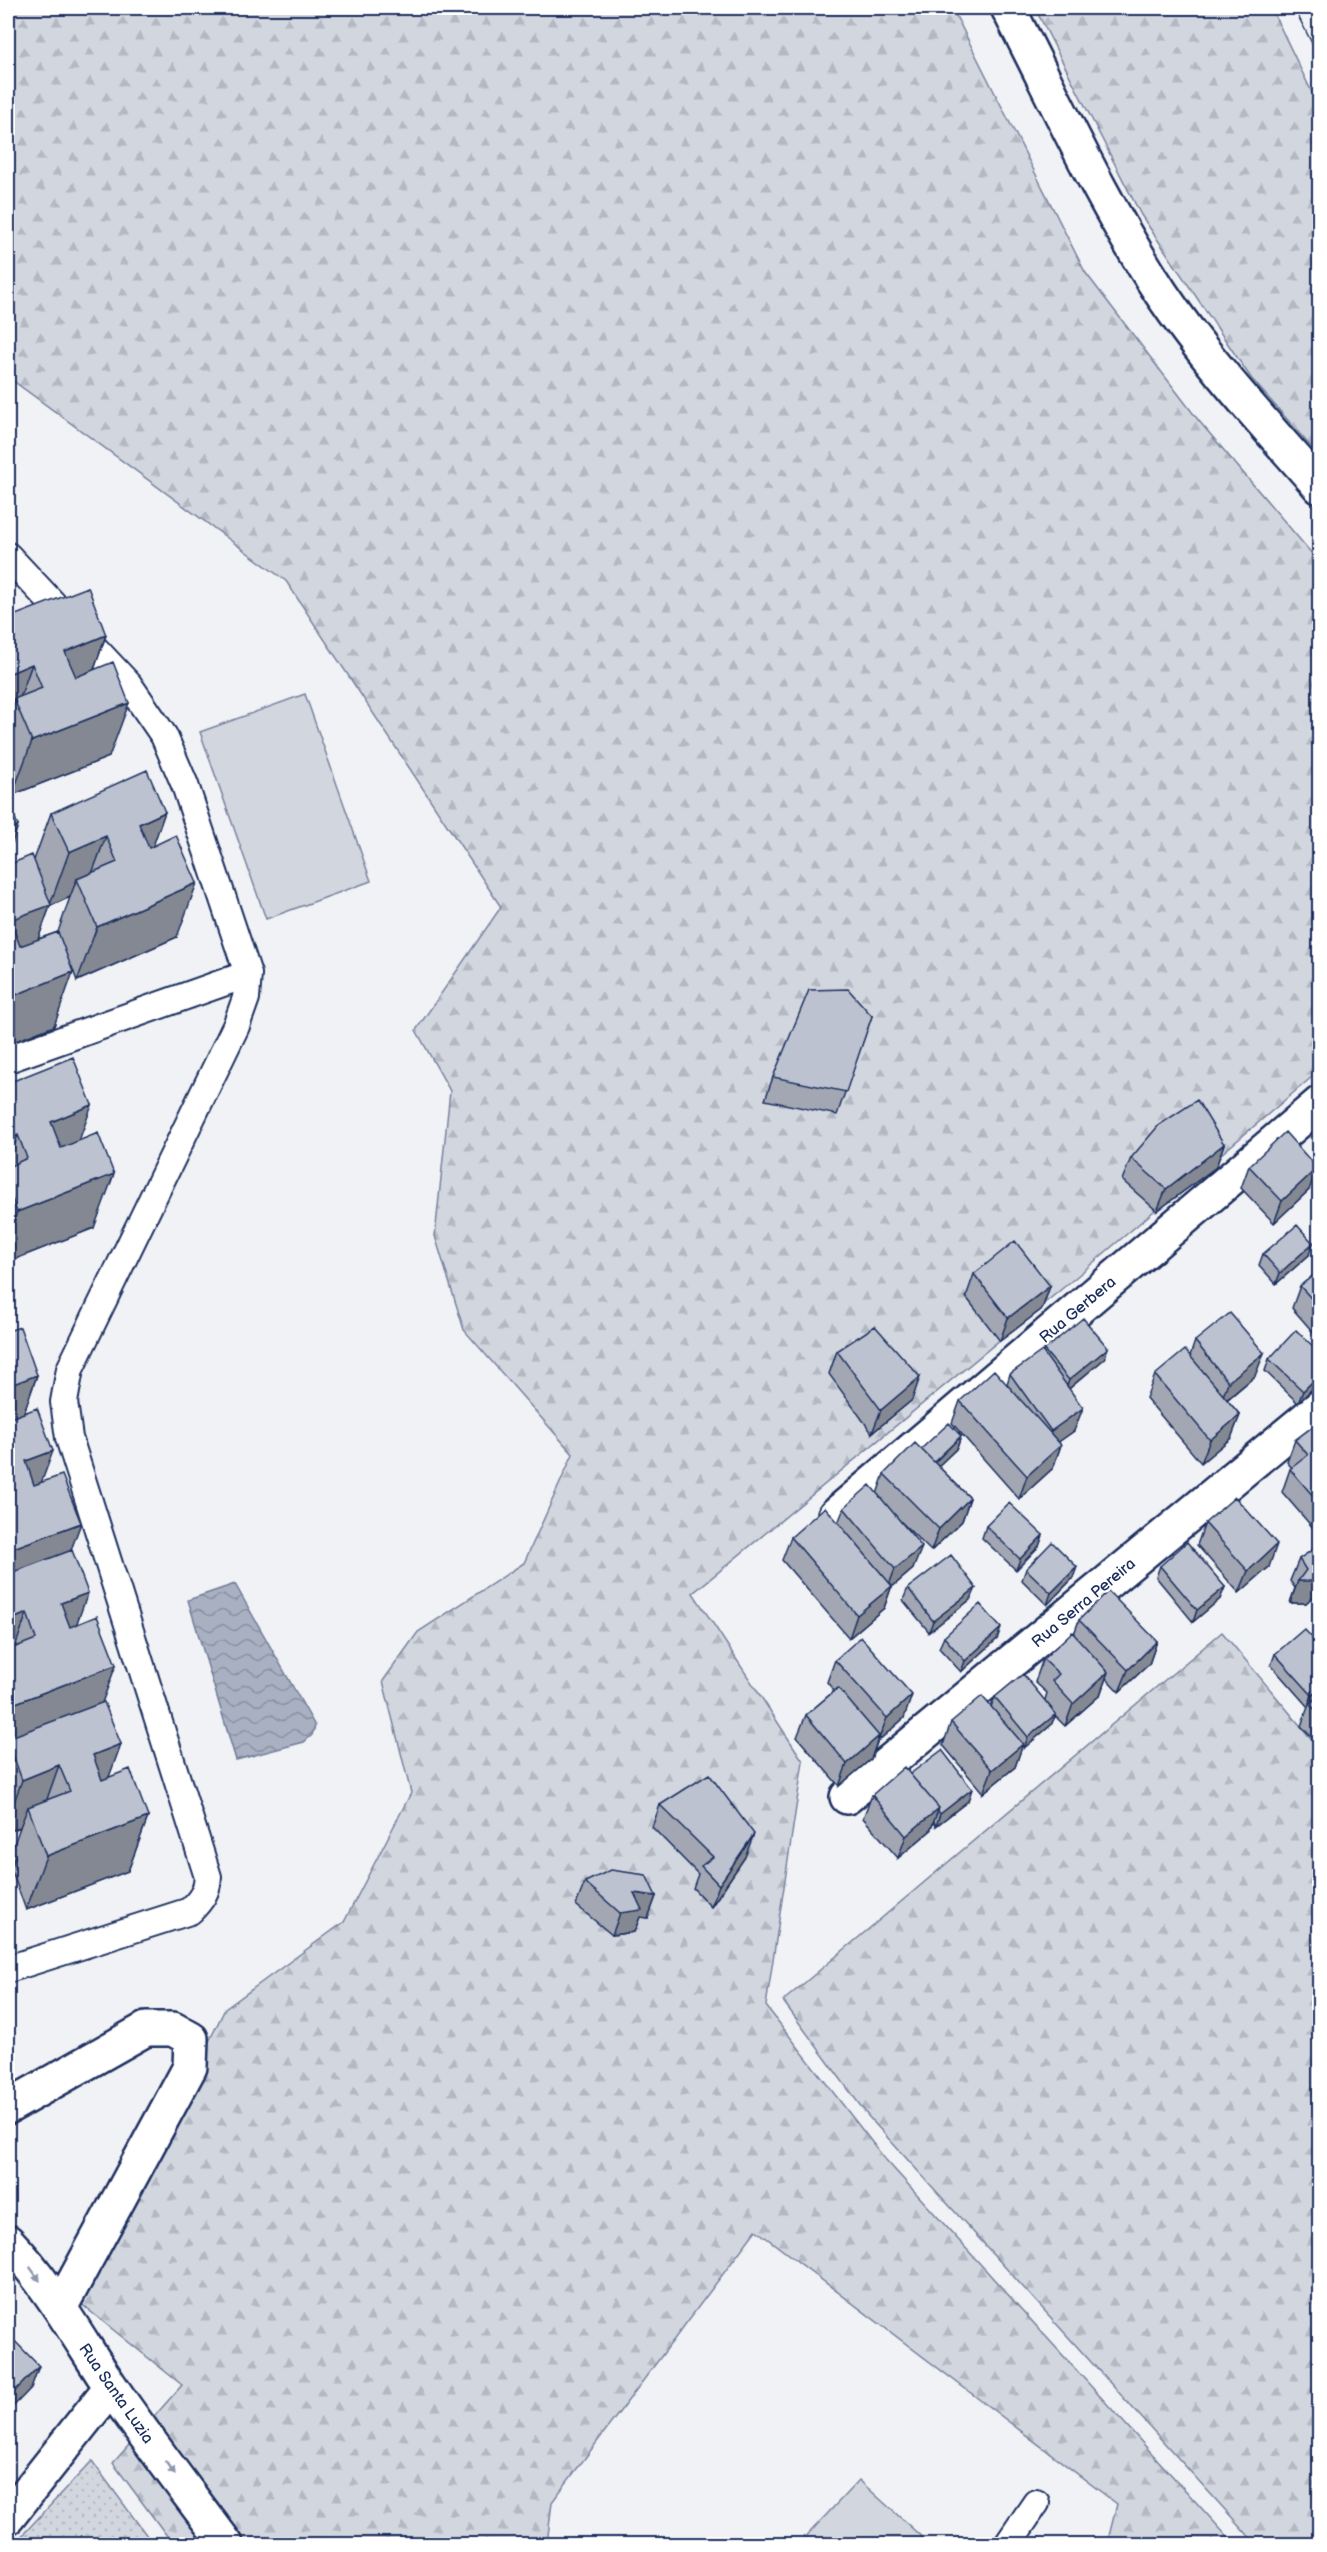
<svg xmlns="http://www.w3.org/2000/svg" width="1327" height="2552" font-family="'Balsamiq Sans',sans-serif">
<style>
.grass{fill:url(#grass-dots);stroke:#76829e;stroke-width:1.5}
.forest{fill:url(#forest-firs);stroke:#76829e;stroke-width:1.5}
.pitch{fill:#d2d6df;stroke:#76829e;stroke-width:1.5}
.water{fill:url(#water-waves);stroke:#707c9a;stroke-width:1.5}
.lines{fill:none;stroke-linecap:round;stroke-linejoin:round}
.service-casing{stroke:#1b2f5e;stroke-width:30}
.minor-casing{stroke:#1b2f5e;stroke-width:38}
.service{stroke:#fff;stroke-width:26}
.minor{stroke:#fff;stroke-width:33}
.tram{stroke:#1b2f5e;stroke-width:1.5}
.wall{fill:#a2a7b3;stroke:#1b2f5e;stroke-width:1.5;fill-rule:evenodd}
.shaded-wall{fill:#848892;stroke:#1b2f5e;stroke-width:1.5}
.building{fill:#bcc2d0;stroke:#1b2f5e;stroke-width:1.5}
.oneway{fill:#8d97ae}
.labels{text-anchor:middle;stroke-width:4.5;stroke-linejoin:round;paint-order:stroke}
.street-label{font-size:16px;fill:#1b2f5e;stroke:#fff}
</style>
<defs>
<pattern id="grass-dots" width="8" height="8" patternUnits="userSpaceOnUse" patternTransform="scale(1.5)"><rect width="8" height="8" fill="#d2d6df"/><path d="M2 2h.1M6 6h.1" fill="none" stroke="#b4b8c2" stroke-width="1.8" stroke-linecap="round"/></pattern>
<pattern id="forest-firs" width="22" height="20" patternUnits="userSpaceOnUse" patternTransform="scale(1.5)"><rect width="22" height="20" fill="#d2d6df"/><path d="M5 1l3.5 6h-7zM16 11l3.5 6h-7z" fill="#b4b8c2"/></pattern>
<pattern id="water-waves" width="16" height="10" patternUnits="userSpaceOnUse" patternTransform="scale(1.5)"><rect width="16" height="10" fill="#a8b0c2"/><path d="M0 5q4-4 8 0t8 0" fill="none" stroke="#8890a1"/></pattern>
</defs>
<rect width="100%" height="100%" fill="#f1f2f5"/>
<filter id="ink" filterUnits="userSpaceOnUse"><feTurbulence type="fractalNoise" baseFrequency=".0167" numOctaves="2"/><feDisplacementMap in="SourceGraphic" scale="12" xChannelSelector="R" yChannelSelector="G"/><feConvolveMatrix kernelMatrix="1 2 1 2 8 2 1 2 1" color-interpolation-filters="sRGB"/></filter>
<g filter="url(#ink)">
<path class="grass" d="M92 2461 153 2544H14Z"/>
<path class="forest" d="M8 8H952L1085 272 1199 421 1319 562V1071L1075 1278 693 1593 803 1761 766 2006 885 2159 1234 2544H1107L1117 2504 756 2230 552 2502 547 2544H173L113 2463 182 2385 80 2303 225 2009 344 1922 411 1793 383 1681 418 1632 524 1563 573 1454 464 1330 435 1236 450 1091 416 1030 501 907 286 581 8 377Z
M1035 8H1271L1319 107V456L1251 378 1141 215Z
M1222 1632 1319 1748V2544H1256L868 2116 783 2001Z"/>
<path class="pitch" d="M305 694 371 881 266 919 200 732Z
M859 2480 925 2540 921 2544H799Z"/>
<path class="water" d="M235 1584 315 1726 312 1735 304 1742 236 1760 188 1600Z"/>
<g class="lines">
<defs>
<path id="service" d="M8 556 129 685 164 736 185 785 248 974 246 998 236 1026 70 1369 64 1402 69 1438 208 1877C207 1892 201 1900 190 1911L8 1969
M8 1059 248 974
M1008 2544 1036 2503"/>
<path id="minor" d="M1008 8C1057 103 1102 203 1161 293 1207 362 1265 424 1320 487
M835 1515 1320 1103
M847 1797 1320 1407
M8 2107 146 2029H173L191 2039 190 2067 60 2308
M8 2242C48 2283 77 2336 109 2384 146 2439 187 2491 226 2544
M8 2517 111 2387"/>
</defs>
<use href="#service" class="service-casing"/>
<use href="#minor" class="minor-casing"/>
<use href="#service" class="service"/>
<use href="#minor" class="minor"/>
<path class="tram" d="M1294 8 1320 59"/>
</g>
<path class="wall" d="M8 618 106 635 94 670 109 757 12 795 8 784Z
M51 813 153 846 177 937 77 981 72 967 54 1026 8 1044V865L34 860ZM70 897 58 932 38 939 50 906Z
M872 1016 837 1115 765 1100 773 1077Z
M8 1083 79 1140 94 1228 8 1262Z
M1224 1144 1216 1167 1157 1211 1122 1180 1131 1158Z
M1249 1166 1309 1190 1274 1223 1241 1188Z
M1263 1254 1309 1255 1276 1284 1259 1265Z
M1320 1270V1340L1292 1308 1300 1286Z
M974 1274 1050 1286 1042 1309 1000 1341 966 1297Z
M8 1331 37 1375 24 1413 41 1483 70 1551 77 1624 102 1703 109 1777 148 1817 128 1871 26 1910 11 1869 8 1878V1838L12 1850 20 1827 8 1832Z
M1195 1341 1255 1376 1227 1400 1240 1415 1231 1438 1201 1463 1146 1398 1155 1375 1190 1356Z
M1044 1350 1104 1359 1069 1389 1074 1431 1058 1442 1061 1445 1053 1468 1019 1499 952 1423 960 1401 1007 1384 1010 1374 1043 1353Z
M837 1351 912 1400 872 1433 829 1374Z
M1320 1353V1381L1298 1403 1265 1371 1269 1359Z
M1319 1422 1320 1536 1282 1492 1290 1469 1292 1468 1287 1462 1295 1440Z
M961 1436 957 1448 938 1466 970 1498 962 1521 931 1551 899 1520 913 1569 891 1588 884 1608 849 1638 782 1560 791 1537 838 1523 844 1508 877 1494 884 1474 921 1449Z
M1205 1523 1269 1567 1239 1593 1197 1545Z
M986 1526 1043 1535 1039 1546 1016 1570 982 1538Z
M1320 1545V1590L1306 1603H1290L1295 1588 1290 1581 1299 1559Z
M1160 1566 1225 1587 1220 1599 1193 1622 1156 1577Z
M1026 1569 1073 1578 1047 1605 1022 1580Z
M908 1588 971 1599 929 1632 903 1600Z
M1079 1620 1157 1641 1149 1664 1119 1692 1106 1678 1100 1695 1065 1726 1055 1716 1051 1725 1024 1748 1022 1746 1015 1767 983 1793 943 1745 951 1722 991 1707 995 1697 1045 1700 1047 1693 1035 1682 1043 1659 1074 1634Z
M944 1637 997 1639 961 1672 939 1648Z
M1320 1646V1745L1301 1726 1308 1707 1271 1665 1275 1654Z
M835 1660 904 1718 878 1741V1740L871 1759 839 1786 797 1737 806 1715 834 1691 827 1682Z
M910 1774 968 1801 936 1826 934 1822 930 1831 898 1858 863 1818 872 1795Z
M660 1805 745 1857 711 1907 693 1888 698 1874 652 1827Z
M585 1882 656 1896 648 1918 640 1917 634 1932 612 1935 576 1905Z"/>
<path class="shaded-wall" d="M106 635 87 689 45 706 65 652Z
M32 664 17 706 14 699 8 718V674Z
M129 703 109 757 12 795 32 741Z
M165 812 146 866 139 824Z
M18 826 8 855V830Z
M106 836 86 890 77 879 70 897 50 906 31 959 8 968 10 920 50 905 69 852Z
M197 883 177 937 77 981 97 927Z
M73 972 54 1026 8 1044V998Z
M92 1105 72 1160 31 1176 51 1122Z
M18 1135 8 1164V1139Z
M1224 1144 1216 1167 1157 1211 1166 1189Z
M1317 1168 1309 1190 1274 1223 1282 1201Z
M114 1174 94 1228 8 1262V1237L17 1212Z
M1313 1243 1309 1255 1276 1284 1280 1273Z
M1050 1286 1042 1309 1000 1341 1008 1318Z
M1108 1348 1104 1359 1065 1392 1069 1380Z
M1264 1353 1255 1376 1220 1405 1228 1382Z
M1320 1374V1381L1298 1403 1303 1391Z
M37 1375 18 1429 8 1433V1386Z
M920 1377 912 1400 872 1433 881 1410Z
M1083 1408 1074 1431 1043 1453 1051 1431Z
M1240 1415 1231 1438 1201 1463 1210 1440Z
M961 1436 957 1448 930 1474 934 1463Z
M1061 1445 1053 1468 1019 1499 1027 1476Z
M53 1451 33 1505 26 1461Z
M970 1498 962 1521 931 1551 939 1529Z
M81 1523 61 1577 8 1597V1550Z
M1043 1535 1039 1546 1016 1570 1020 1559Z
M1277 1544 1269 1567 1239 1593 1248 1571Z
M922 1547 913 1569 891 1588 884 1608 849 1638 857 1615 887 1590 895 1569Z
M1077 1567 1073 1578 1047 1605 1051 1593Z
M1320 1576V1590L1306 1603H1290L1298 1581Z
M1225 1587 1220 1599 1193 1622 1197 1610Z
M976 1588 971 1599 929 1632 933 1621Z
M88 1593 68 1647 61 1603Z
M27 1613 8 1667V1621Z
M1001 1628 997 1639 961 1672 965 1661Z
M1157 1641 1149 1664 1119 1692 1128 1670Z
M116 1665 96 1719 8 1741V1720L13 1704Z
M1108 1672 1100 1695 1065 1726 1073 1704Z
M1320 1689V1697L1309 1704 1308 1707 1312 1695Z
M912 1695 904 1718 878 1741 887 1718Z
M1056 1714 1051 1725 1024 1748 1028 1737Z
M879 1736 871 1759 839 1786 847 1764Z
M121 1744 101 1799 93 1755Z
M1023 1744 1015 1767 983 1793 992 1770Z
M59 1765 40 1819 28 1807 20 1827 8 1832V1819L22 1780Z
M972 1789 968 1801 936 1826 940 1814Z
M939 1808 930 1831 898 1858 906 1836Z
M148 1817 128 1871 26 1910 46 1856Z
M754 1834 745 1857 711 1907 719 1885Z
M15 1857 8 1878V1860Z
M634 1893 656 1896 648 1918 640 1917 634 1932 612 1935 620 1913Z
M39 2366 31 2388 8 2412V2398Z"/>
<path class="building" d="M88 587 106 635 65 652 76 677 113 662 129 703 32 741 14 699 42 688 32 664 8 674V618Z
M147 770 165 812 139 824 149 848 176 835 197 883 97 927 77 879 117 862 106 836 69 852 51 813Z
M8 799 18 826 8 830Z
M32 855 51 905 10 920 20 946 58 932 73 972 8 998V865Z
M848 989 872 1016 846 1092 773 1077 809 990Z
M73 1057 92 1105 51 1122 61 1148 98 1133 114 1174 17 1212 8 1188V1167L27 1158 18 1135 8 1139V1083Z
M1197 1100 1224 1144 1166 1189 1131 1158 1159 1125Z
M1285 1132 1317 1168 1282 1201 1249 1166Z
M1297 1225 1313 1243 1280 1273 1263 1254Z
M1015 1241 1050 1286 1008 1318 974 1274Z
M1320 1270V1308L1300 1286Z
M1230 1313 1264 1353 1228 1382 1195 1341Z
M1083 1318 1108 1348 1069 1380 1044 1350Z
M875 1326 920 1377 881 1410 837 1351Z
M20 1327 37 1375 8 1386V1331Z
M1296 1330 1320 1353V1374L1303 1391 1269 1359Z
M1185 1350 1240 1415 1210 1440 1155 1375Z
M1042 1351 1083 1408 1051 1431 1010 1374Z
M994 1370 1061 1445 1027 1476 960 1401Z
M37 1408 53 1451 26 1461 34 1485 62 1475 81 1523 8 1550V1419Z
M1319 1422H1320V1504L1290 1469 1308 1455 1295 1440Z
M949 1423 961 1436 934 1462 921 1449Z
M915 1443 970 1498 939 1529 884 1474Z
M870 1485 922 1547 895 1569 844 1508Z
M1235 1497 1277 1544 1248 1571 1205 1523Z
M1009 1503 1043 1535 1020 1559 986 1526Z
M825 1507 892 1586 857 1615 791 1537Z
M1052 1542 1077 1567 1051 1593 1026 1569Z
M1187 1542 1225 1587 1197 1610 1160 1566Z
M1320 1545V1576L1314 1581H1298L1306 1570 1299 1559Z
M72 1550 88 1593 61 1603 70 1627 97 1616 116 1665 13 1704 8 1688V1650L36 1639 27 1613 8 1621V1574Z
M951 1555 976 1588 933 1621 908 1588Z
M1108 1591 1157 1641 1128 1670 1079 1620Z
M980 1604 1001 1628 965 1661 944 1637Z
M1304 1629 1320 1646V1689L1312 1695 1275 1654Z
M1072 1632 1108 1672 1073 1704 1052 1681 1059 1674 1043 1659Z
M861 1637 912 1695 887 1718 835 1660Z
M1023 1674 1056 1714 1028 1737 995 1697Z
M838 1688 879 1736 847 1764 806 1715Z
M1320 1695V1714L1309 1704Z
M982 1696 1023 1744 992 1770 951 1722Z
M104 1702 121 1744 93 1755 102 1780 130 1769 148 1817 46 1856 28 1807 70 1791 59 1765 22 1780 8 1741V1738Z
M942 1750 972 1789 940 1814 938 1811 939 1808 910 1774Z
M904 1767 939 1808 906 1836 872 1795Z
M709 1774 754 1834 719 1885 701 1866 713 1857 660 1805Z
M8 1838 15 1857 8 1860Z
M611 1870 646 1875 656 1896 634 1893 642 1910 620 1913 585 1882Z
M8 2334 39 2366 8 2398Z"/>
<defs><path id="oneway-solid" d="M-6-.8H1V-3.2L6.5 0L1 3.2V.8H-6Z" transform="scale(1.5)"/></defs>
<g class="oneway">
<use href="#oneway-solid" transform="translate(35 2274) rotate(54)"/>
<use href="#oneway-solid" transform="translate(170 2468) rotate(54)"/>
</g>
</g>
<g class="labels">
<g class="street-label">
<text transform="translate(1077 1309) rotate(-40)" y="6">Rua Gerbera</text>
<text transform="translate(1083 1602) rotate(-40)" y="6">Rua Serra Pereira</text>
<text transform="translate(117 2393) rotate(55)" y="6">Rua Santa Luzia</text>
</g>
</g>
<rect width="1327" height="2552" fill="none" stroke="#fff" stroke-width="30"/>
<rect x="15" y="15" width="1297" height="2522" fill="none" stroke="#1b2f5e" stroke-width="2" filter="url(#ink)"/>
</svg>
